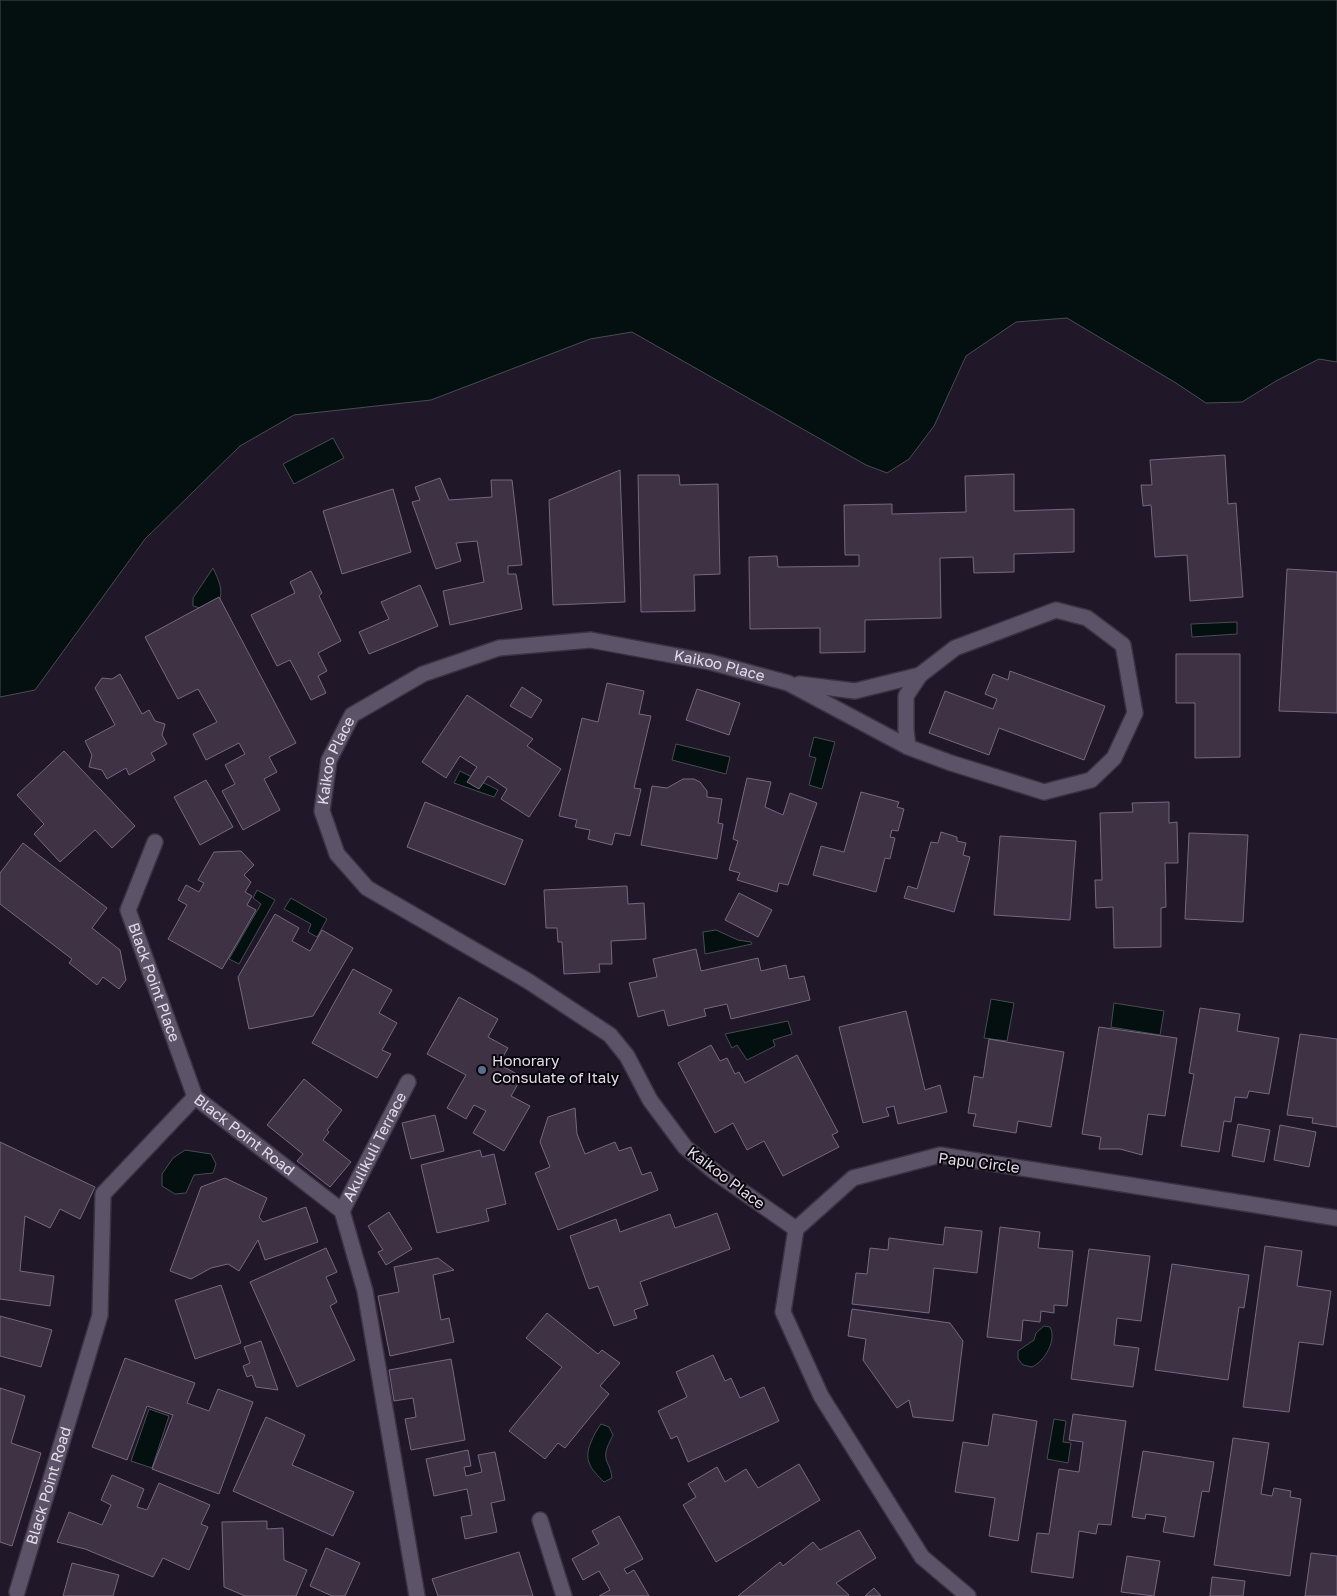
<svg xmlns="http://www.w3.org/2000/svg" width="1337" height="1596" font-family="'Golos Text',sans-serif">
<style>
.water{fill:#040f10;stroke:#474d51}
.building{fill:#3f3245;stroke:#76697d}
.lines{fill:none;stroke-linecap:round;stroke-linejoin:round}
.minor-casing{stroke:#3a3341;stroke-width:18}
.minor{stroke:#5d5368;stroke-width:15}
.service-dot{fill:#5c6f8a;stroke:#08050c;stroke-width:2}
.labels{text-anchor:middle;stroke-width:4;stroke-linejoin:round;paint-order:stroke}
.street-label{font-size:15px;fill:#e3dde9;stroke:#08050c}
.poi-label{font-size:15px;fill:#e3dde9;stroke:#08050c;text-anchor:start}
</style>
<rect width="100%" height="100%" fill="#201729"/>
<path class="water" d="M0 0H1337V362L1319 359 1276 381 1242 402 1206 403 1176 383 1067 318 1016 322 966 356 934 426 909 459 887 473 866 465 632 332 590 339 431 400 294 415 240 446 145 539 35 690 0 697Z
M333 438 344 458 294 484 283 464Z
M213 568C218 579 224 590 219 602L200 608 193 606V598Z
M1237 622V634L1192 637 1191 624Z
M814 737 835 742 822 789 809 785 816 758 809 756Z
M676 744 730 757 726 774 672 760Z
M460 771 498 790 494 797 454 783Z
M257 890 275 900 239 964 229 959 261 904 253 898Z
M291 898 327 919 317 937 308 932 311 924 284 909Z
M716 930 738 940 751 942 752 944 705 954 703 932Z
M991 999 1014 1003 1007 1041 984 1038Z
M1114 1003 1164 1011 1160 1035 1111 1027Z
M788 1021 792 1034 773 1040 775 1046 747 1060 737 1045 732 1048 725 1034Z
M185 1150 211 1154 216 1164 213 1173 194 1175 186 1193 175 1194 162 1186V1174L173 1158Z
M1044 1326 1050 1327C1057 1340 1045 1361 1032 1367L1023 1365 1018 1359V1351L1034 1340 1036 1333Z
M149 1409 169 1416 152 1468 131 1461Z
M1054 1419 1066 1421 1063 1442 1071 1443 1068 1463 1047 1459Z
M601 1424 609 1427 613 1435C609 1443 603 1453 607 1462 610 1468 611 1471 612 1478L604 1482C591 1469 583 1461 591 1442 594 1435 596 1431 601 1424Z"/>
<path class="building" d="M1225 455 1228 504 1236 503 1243 597 1190 601 1187 555 1155 557 1151 505 1143 506 1141 485H1152L1150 460Z
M620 470 625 602 553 605 549 500Z
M1014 474V511L1074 509V552L1014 554V572L974 573 973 557 940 558 941 618 865 620V652L820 653V628L750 629 749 557 777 556 778 567 859 566V555H845L844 505 892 504V514L966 512 965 476Z
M638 475H679L680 485 718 484 720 574 694 575 695 611 641 612Z
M440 478 449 500 492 497 491 480H512L522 565 508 566V574H516L522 609 450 625 443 591 484 582 477 541 456 543 461 561 436 569 412 502 420 500 415 487Z
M393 489 411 552 342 574 323 511Z
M1287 569 1337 572V713L1279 711Z
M311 571 322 593 319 596 341 641 318 653 327 671 318 676 326 693 311 700 290 660 277 666 251 615 295 593 290 582Z
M420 585 438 626 369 654 359 632 389 619 381 602Z
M219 597 296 743 269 757 277 772 264 779 280 810 243 830 222 791 235 784 225 765 245 754 239 743 206 760 193 734 217 722 198 689 178 699 145 637Z
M1176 654H1240V757L1195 758V703H1176Z
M1010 671 1105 706 1084 760 999 728 989 755 929 733 945 691 993 709 997 699 985 694 993 674 1008 680Z
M120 674 142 714 149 710 155 721 165 724 162 735 167 744 151 753 155 760 129 775 126 768 107 779 102 770 89 767 92 755 85 741 115 725 95 688 102 678 112 679Z
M607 683 644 691 639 714 651 716 634 788 641 789 630 836 615 833 612 845 588 839 590 830 575 827 577 820 559 816 582 718 598 722Z
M522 687 542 700 531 718 510 706Z
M697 689 740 703 729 735 686 720Z
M467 695 533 739 527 746 561 769 529 817 501 799 507 789 488 776 479 789 467 782 477 767 460 756 446 778 422 762Z
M64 751 135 826 112 848 95 830 60 862 34 834 44 824 17 795Z
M747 778 771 782 765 807 783 815 790 793 817 803 788 885 779 883 777 892 737 880 740 873 729 870 738 841 733 839Z
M683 779H694L700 782 707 791V797L722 799 718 823 723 824 717 859 641 845 652 786 667 788Z
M206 780 233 827 200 845 174 797Z
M861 792 899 802 897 807 904 809 898 831 892 830 890 837 895 838 890 859 885 858 876 892 813 875 821 846 844 852Z
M425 802 523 840 505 885 407 847Z
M1169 802V823L1177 822 1178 863H1165L1166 907 1161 908V947L1114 948 1113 907 1096 908 1095 880H1102L1100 813 1133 812 1132 803Z
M941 832 957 837V841L966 843 963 855 970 857 954 912 904 898 908 886 917 889 931 842 938 843Z
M1189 833 1248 835 1243 922 1185 919Z
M1000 836 1076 841 1070 920 994 915Z
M23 843 107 908 92 928 120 950 126 980 119 989 103 977 97 985 69 963 72 959 0 904V873Z
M241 851 254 865 244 875 251 882 245 892 252 896 247 905 256 910 222 969 168 939 187 905 178 900 186 885 199 892 204 883 198 880 214 852Z
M627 886 628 904 644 903 646 939 611 941 612 964H599L600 972 564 974 562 942H558L557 928H546L544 890Z
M739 893 772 910 758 937 725 920Z
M275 914 299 928 292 941 310 951 322 930 353 948 313 1016 249 1029 238 977Z
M696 949 701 971 758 958 761 971 786 965 789 979 804 976 810 1000 731 1019 727 1004 704 1009 706 1016 668 1026 664 1010 638 1017 629 983 657 977 653 959Z
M353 969 392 990 379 1013 397 1023 382 1050 391 1054 377 1078 312 1043Z
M459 997 498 1019 488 1037 508 1048 499 1064 522 1077 511 1096 530 1106 504 1151 473 1133 486 1111 474 1105 466 1119 447 1108 466 1075 427 1054Z
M1200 1008 1240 1014 1237 1031 1279 1038 1269 1094 1249 1091 1247 1098 1235 1097 1231 1122 1224 1121 1219 1152 1181 1146 1194 1074 1189 1073Z
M906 1011 925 1090 940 1085 947 1112 898 1124 894 1106 886 1108 889 1116 863 1123 839 1027Z
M1099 1027 1177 1038 1165 1116 1148 1114 1142 1155 1120 1149H1099L1101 1137 1082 1134Z
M1300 1034 1337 1039V1127L1312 1123 1313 1118 1287 1115Z
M989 1039 1064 1052 1051 1127 1018 1121 1016 1133 973 1126 976 1114 968 1113 974 1076 983 1078Z
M711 1045 720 1061 727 1058 735 1074 739 1072 745 1083 797 1055 838 1132 832 1135 839 1147 783 1176 764 1141 747 1150 733 1123 715 1133 678 1063Z
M304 1079 342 1110 327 1130 329 1132 323 1140 351 1162 330 1187 297 1161 303 1154 267 1125Z
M575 1108 577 1134 585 1154 615 1142 619 1151 631 1147 642 1175 651 1172 658 1190 558 1230 535 1173 550 1167 540 1142 548 1117Z
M435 1115 444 1151 411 1159 402 1123Z
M1238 1124 1270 1130 1264 1162 1232 1156Z
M1280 1125 1316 1132 1309 1167 1274 1160Z
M0 1142 95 1187 80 1219 60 1209 50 1228 25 1216 20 1271 54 1276 50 1306 0 1299Z
M480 1150 482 1157 494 1154 506 1204 486 1209 489 1221 437 1233 421 1165Z
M225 1178 267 1198 259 1217 263 1222 306 1207 318 1242 265 1260 258 1240 239 1271 228 1264 211 1268 191 1279 170 1271 201 1187Z
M389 1212 412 1249 386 1265 378 1252 383 1250 368 1226Z
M717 1213 730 1249 640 1282 648 1305 634 1310 637 1318 614 1326 598 1286 589 1289 570 1236 616 1219 620 1232 670 1214 675 1228Z
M945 1227 982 1231 977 1273 934 1268 929 1313 852 1304 856 1273 867 1274 870 1248 888 1250 889 1238 943 1245Z
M1000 1227 1040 1232 1038 1248 1073 1251 1067 1306 1054 1305V1313L1041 1311 1040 1322 1023 1320 1021 1341 987 1337Z
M1265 1246 1302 1251 1297 1286 1331 1291 1323 1345 1299 1342 1289 1412 1243 1407Z
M326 1248 337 1272 326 1277 337 1302 330 1306 355 1360 297 1387 250 1282Z
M1089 1249 1150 1256 1141 1321 1117 1318 1114 1345 1139 1348 1133 1387 1071 1379Z
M438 1258 454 1270 433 1275 441 1320 449 1318 454 1342 390 1356 378 1296 399 1292 394 1267Z
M1172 1264 1249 1275 1244 1308 1239 1307 1228 1380 1155 1370Z
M221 1285 241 1343 195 1359 175 1300Z
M852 1309 950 1323 963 1341 953 1421 913 1417 909 1400 897 1408 863 1360 866 1339 848 1336Z
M547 1313 598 1354 602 1350 620 1363 600 1386 609 1394 565 1448 558 1443 545 1459 509 1431 562 1367 526 1338Z
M0 1316 52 1330 41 1367 0 1356Z
M261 1341 278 1390 256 1387 252 1375 247 1377 243 1366 250 1363 244 1347Z
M713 1355 725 1381 731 1378 740 1398 764 1387 779 1421 688 1462 677 1436 671 1439 658 1411 687 1397 676 1372Z
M125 1358 195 1383 187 1403 209 1411 218 1389 253 1402 219 1494 152 1469 173 1415 147 1406 127 1460 92 1447Z
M451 1359 465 1440 411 1450 405 1419 416 1417 413 1398 394 1401 389 1370Z
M0 1388 25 1396 11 1443 41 1453 12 1546 0 1542Z
M993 1414 1037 1421 1018 1541 989 1536 995 1498 955 1492 963 1442 988 1446Z
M1073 1414 1126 1421 1111 1525 1098 1524 1096 1534 1079 1531 1073 1578 1031 1572 1037 1533 1049 1534 1059 1469 1079 1472 1083 1442 1069 1440Z
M266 1417 305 1435 292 1465 354 1492 333 1536 233 1491Z
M1233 1438 1269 1443 1261 1494 1272 1496 1274 1488 1291 1491 1290 1497 1301 1499 1290 1576 1214 1565Z
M468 1450 471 1466 464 1467 466 1476 482 1472 478 1455 495 1452 505 1500 491 1503 497 1532 465 1539 461 1517 472 1515 467 1489 434 1496 426 1459Z
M1143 1451 1214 1462 1209 1492 1202 1491 1194 1537 1163 1532 1166 1517 1146 1514 1145 1519 1132 1517Z
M799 1464 820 1500 716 1562 683 1505 696 1497 688 1484 717 1467 725 1482 746 1469 758 1488Z
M112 1475 144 1489 137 1507 147 1510 159 1483 210 1505 201 1524 208 1527 189 1570 163 1558 153 1577 85 1549 57 1542 69 1512 102 1525 111 1505 101 1500Z
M619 1516 643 1559 624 1569 627 1574 634 1570 649 1596H599L610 1590 599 1571 583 1580 572 1559 599 1544 592 1531Z
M267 1521V1529L283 1528 284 1560 307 1570 296 1596H245L224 1587 222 1522Z
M859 1530 876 1558 836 1583 849 1595 847 1596H738L780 1562 783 1566 813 1542 820 1550Z
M326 1548 360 1563 345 1596H332L310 1586Z
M519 1552 533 1596H438L432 1579Z
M1311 1553 1337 1556V1596H1305Z
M1127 1556 1160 1561 1154 1596 1121 1592Z
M72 1563 119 1575 113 1596H63Z
M1212 1577 1245 1581 1243 1596H1210Z
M874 1588 881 1596H865Z"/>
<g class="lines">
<defs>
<g id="minor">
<path d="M799 684 855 691 920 675"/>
<path id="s1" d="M155 842 128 910 195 1097"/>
<path id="s2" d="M195 1097 342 1211 365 1291 417 1596"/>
<path id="s3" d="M342 1211 408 1082"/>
<path id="s4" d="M796 1229 716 1173 685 1147 650 1100 627 1056 610 1035 528 981 367 888 337 854 322 811 329 760 352 715 423 674 499 648 591 640 710 662 788 683 908 747 951 763 1044 792 1091 780 1114 758 1135 713 1123 645 1087 618 1056 610 955 648 920 675 906 696V730L908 747"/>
<path d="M540 1520 564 1596"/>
<path id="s5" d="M17 1592 100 1315 103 1194 195 1097"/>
<path d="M968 1596 922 1557 821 1396 783 1312 796 1229 853 1178 940 1155 1337 1218"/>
</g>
</defs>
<use href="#minor" class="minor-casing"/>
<use href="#minor" class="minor"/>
</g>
<circle class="service-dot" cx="482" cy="1070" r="5"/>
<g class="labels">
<g class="street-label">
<text dy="5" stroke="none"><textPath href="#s4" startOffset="1136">Kaikoo Place</textPath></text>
<text dy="5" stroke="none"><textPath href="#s4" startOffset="701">Kaikoo Place</textPath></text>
<text dy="5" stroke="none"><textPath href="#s1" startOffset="150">Black Point Place</textPath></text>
<text dy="5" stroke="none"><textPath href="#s2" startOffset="62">Black Point Road</textPath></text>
<text dy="5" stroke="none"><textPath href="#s3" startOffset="72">Akulikuli Terrace</textPath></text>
<text transform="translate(979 1163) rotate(7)" y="5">Papu Circle</text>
<text transform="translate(726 1178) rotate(37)" y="5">Kaikoo Place</text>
<text dy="5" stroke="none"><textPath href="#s5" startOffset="111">Black Point Road</textPath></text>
</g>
<g class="poi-label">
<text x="492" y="1066">Honorary<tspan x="492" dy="17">Consulate of Italy</tspan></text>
</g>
</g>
</svg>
